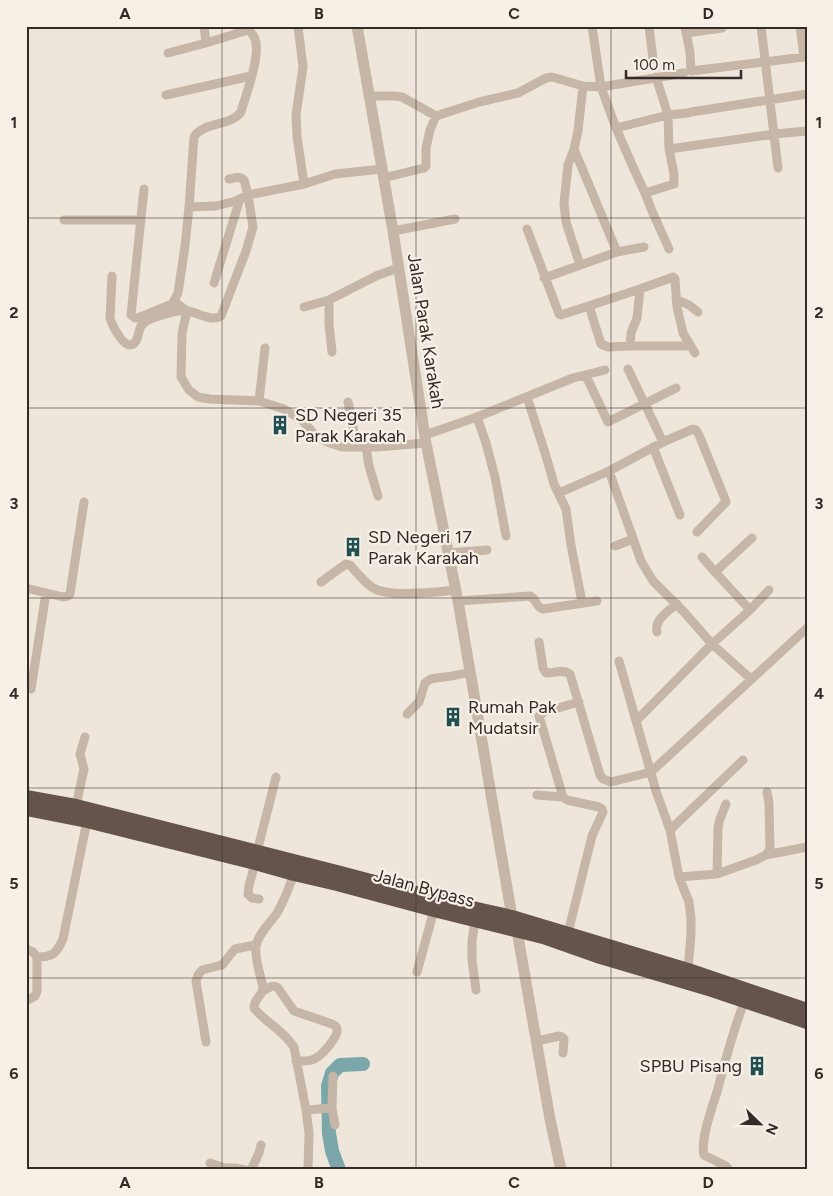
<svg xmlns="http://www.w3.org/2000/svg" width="833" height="1196" font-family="Figtree,sans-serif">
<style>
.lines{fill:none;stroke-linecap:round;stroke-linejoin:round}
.river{stroke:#7ca7aa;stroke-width:14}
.minor{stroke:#c6b6a8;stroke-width:9}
.tertiary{stroke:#c6b6a8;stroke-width:11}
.trunk{stroke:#64544c;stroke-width:14}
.grid{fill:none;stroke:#342b28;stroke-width:1;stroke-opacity:0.55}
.labels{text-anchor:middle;stroke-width:4.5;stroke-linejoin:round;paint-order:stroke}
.street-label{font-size:18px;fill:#342b28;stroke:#f7f0e7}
.poi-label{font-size:18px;fill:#342b28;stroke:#f7f0e7;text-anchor:start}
.neatline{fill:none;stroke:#342b28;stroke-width:2}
.grid-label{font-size:16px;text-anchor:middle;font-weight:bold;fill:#342b28}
</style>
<rect width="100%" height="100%" fill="#efe6db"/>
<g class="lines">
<path class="river" d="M339 1170 332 1151 329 1133 328 1086 332 1073 340 1065 363 1064"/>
<path class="minor" d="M204 26 206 43 248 30
M298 26 303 67 296 115 297 136 304 184
M649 26 653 59
M685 26 690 53 691 71 804 57 800 26
M761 26 778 168
M686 33 722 28V26
M168 53 206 43
M656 77 668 115 669 149 774 134 807 131
M166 95 251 76
M368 96H395L402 97 436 116 479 102 518 93 546 78 552 77 583 86 601 87 592 26
M691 112 807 94
M616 128 601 87 684 73
M574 149 617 252
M383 178 424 168 426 166V148L430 130 436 116
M144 189 131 315 135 318H138L172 304 175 299 178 293 185 246 189 207 194 137C204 121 230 127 241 112 246 94 261 56 255 39 253 33 249 32 247 26
M645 193 633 167 616 128 668 115 688 113
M189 207 216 206 236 201 248 195 304 184 335 174 382 169
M64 220H141
M527 229 559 314 561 315 640 289 673 277 675 279 677 307 683 333 695 353
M393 231 455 219
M669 249 652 211 645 193 674 184V174L669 149
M580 265 566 222 564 203 568 165 574 149 578 131 583 86
M112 276 110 318C112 325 122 345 130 345 138 345 138 332 141 326 146 318 161 316 169 313 175 311 181 310 188 311 198 313 212 322 221 316L246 251 253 227 248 195 244 180C240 176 234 178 229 179
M544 278 617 252 644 247
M214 283 239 202V199
M676 299 689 305 698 312
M174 301 187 311 182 333 181 377 189 390 198 397 210 399 259 401 284 409 302 420 315 435 327 442 342 447H377L426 443
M589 306 601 344 608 347 630 346 631 333 637 318 640 289
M304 307 329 300
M630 346H690
M332 352 329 324V300L376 276 398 268
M628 369 663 442
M586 376 608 422 676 388
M527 397 546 456 554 484 566 509 571 545 582 602
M259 401 265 348
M348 402 357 447
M477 417 573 378 605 370
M425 435 477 417 486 443 495 477 506 536
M366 447 369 466 378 496
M653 447 680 515
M609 471 641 561 653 581 684 612 712 644 751 679
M559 493 609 471 663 442 693 429 696 430 699 435 725 499 726 502 697 532
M615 546 633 539
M448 553 487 550
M702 557 715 572
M321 582 346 564 350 565C356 572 365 583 373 588 391 598 435 592 456 590
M26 588 63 597 68 596 70 594 84 502
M458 601 530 596C537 599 536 608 543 609L597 601
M750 610 715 572 752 538
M657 632C654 620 668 611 677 604
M539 642 543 668 546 673C554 674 562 668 570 674L600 775 603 779 611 782 651 772 807 628
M619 661 656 791 670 830 679 877 689 902 691 919V934L688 970
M31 689 46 593
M407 714 419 702 425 683C431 677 437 678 445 677 453 676 462 674 470 672
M637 720 712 644 750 610 769 590
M537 795 563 797
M76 806 84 769 80 754 85 737
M670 830 743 760
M257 852 276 777
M766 855 807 847
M255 863 249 886 248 894 252 898 259 899
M294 874C289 888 284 901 277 913 270 923 258 934 256 946 254 957 261 976 263 988 262 997 254 998 254 1008 265 1022 283 1030 294 1047L306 1110 309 1133 308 1170
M717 874 718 827 720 819 726 804
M679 877 717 874 756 860 766 855 770 849 769 803 767 792
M475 920 472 941V960L476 990
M568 933 592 836 603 812 602 809 599 807 567 800 563 797 539 716 544 712 579 702
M26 949 33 952 37 957C53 957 56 954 63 939L87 821
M417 972 434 910
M263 991C268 988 273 984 278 988L294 1011 332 1024C334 1025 337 1026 337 1029 339 1036 322 1055 316 1058 311 1062 302 1061 296 1061
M26 1001 35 996 37 991V957
M537 1041 559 1036 562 1037 564 1039 563 1053
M206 1042 196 981 198 975 202 970 222 965 235 949 256 945
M333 1076 332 1108 335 1125
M306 1110 332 1108
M210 1163 225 1168H236L245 1170
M251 1170 259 1153 261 1145
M729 1170 726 1166 704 1155C700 1141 712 1107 717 1092 725 1061 733 1030 745 1000"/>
<path class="tertiary" d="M357 26 393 231 426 443 458 601 512 917 517 931 550 1119 561 1170"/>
<path class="trunk" d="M26 797 76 806 128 819 337 872 477 909 512 917 688 970 807 1010
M26 809 87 821 255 863 294 874 337 884 434 910 543 937 597 956 712 990 807 1022"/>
</g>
<path class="grid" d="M222 26V1170M416 26V1170M611 26V1170M26 218H807M26 408H807M26 598H807M26 788H807M26 978H807"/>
<defs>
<symbol id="building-bare" viewBox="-9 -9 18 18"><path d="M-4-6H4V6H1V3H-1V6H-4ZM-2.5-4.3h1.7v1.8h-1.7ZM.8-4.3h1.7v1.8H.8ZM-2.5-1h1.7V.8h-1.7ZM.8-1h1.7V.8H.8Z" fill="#214e51" stroke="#f7f0e7" stroke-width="2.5" paint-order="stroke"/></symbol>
</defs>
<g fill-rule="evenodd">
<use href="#building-bare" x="266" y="411" width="28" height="28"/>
<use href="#building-bare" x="339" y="533" width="28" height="28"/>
<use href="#building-bare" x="439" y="703" width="28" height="28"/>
<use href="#building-bare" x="743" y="1052" width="28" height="28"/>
</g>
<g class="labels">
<g class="street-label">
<text transform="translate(426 331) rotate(81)" y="6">Jalan Parak Karakah</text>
<text transform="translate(424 888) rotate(15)" y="6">Jalan Bypass</text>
</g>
<g class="poi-label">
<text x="295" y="421">SD Negeri 35<tspan x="295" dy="21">Parak Karakah</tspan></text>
<text x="368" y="543">SD Negeri 17<tspan x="368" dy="21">Parak Karakah</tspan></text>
<text x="468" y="713">Rumah Pak<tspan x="468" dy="21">Mudatsir</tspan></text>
<text x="742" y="1072" text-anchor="end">SPBU Pisang</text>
</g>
</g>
<rect width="833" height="1196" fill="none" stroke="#f7f0e7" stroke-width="55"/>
<g transform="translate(760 1124) rotate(113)" stroke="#f7f0e7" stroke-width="4" paint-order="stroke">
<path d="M0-4L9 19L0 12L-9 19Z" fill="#342b28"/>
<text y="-8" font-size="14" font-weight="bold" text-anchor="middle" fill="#342b28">N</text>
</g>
<path d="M626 70v8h115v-8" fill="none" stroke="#342b28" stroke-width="2.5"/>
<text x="633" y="70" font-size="15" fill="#342b28" stroke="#f7f0e7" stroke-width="4" paint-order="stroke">100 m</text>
<rect x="28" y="28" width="778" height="1140" class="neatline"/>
<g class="grid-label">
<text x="125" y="19">A</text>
<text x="319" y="19">B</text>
<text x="514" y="19">C</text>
<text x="708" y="19">D</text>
<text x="14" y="128">1</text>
<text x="819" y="128">1</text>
<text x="14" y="318">2</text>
<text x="819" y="318">2</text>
<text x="14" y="509">3</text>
<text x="819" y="509">3</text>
<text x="14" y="699">4</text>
<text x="819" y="699">4</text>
<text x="14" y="889">5</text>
<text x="819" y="889">5</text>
<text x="14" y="1079">6</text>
<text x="819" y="1079">6</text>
<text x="125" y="1188">A</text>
<text x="319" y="1188">B</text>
<text x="514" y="1188">C</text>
<text x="708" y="1188">D</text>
</g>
</svg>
